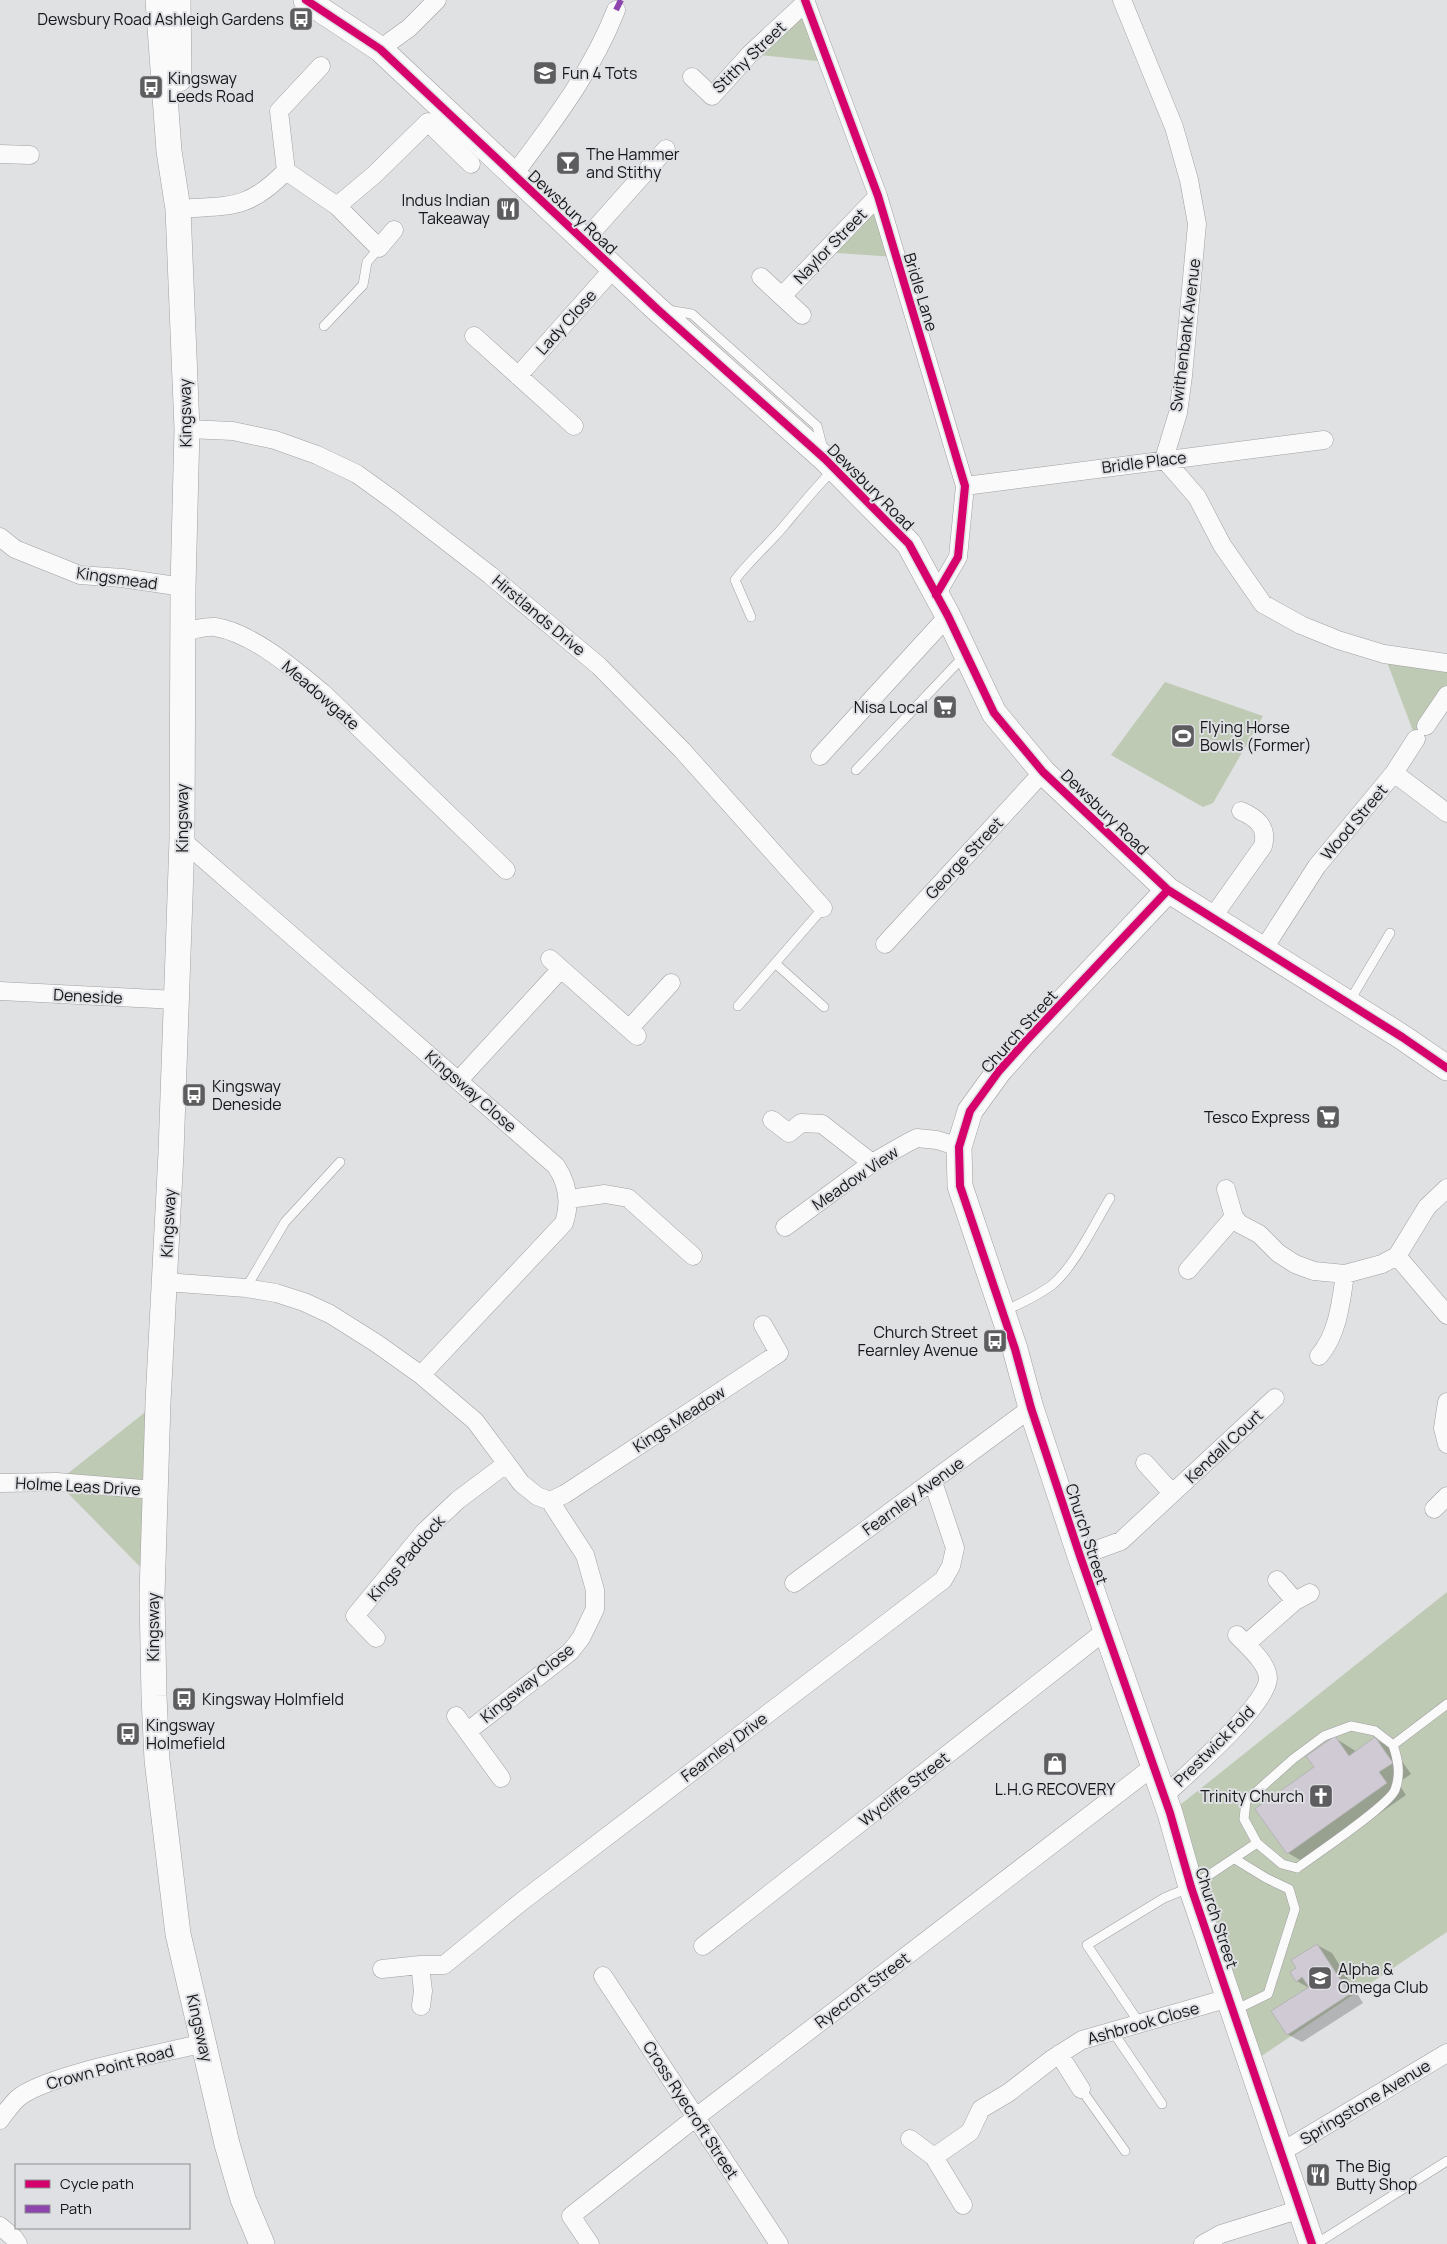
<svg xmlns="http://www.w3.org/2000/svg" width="1447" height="2244" font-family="Manrope,sans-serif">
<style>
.green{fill:#bfcab4}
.shadow{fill:#0003}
.building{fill:#d0cad4;stroke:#b4b4b5}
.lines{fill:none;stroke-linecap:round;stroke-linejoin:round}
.lane-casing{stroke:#a0a0a2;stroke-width:10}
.street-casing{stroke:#a0a0a2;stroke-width:19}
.secondary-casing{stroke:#a0a0a2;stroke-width:26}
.lane{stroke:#fafafb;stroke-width:9}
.street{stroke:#fafafb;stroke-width:18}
.secondary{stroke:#fafafb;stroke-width:25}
.quiet{stroke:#8e44ad;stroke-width:6;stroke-dasharray:12 6;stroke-linecap:butt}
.cycleway-casing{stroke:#dfe0e4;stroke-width:11}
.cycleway{stroke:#d6006c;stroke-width:8}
.labels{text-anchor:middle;stroke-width:4;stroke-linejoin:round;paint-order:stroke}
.poi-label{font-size:16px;fill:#161618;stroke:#dfe0e4;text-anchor:start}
.street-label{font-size:16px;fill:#161618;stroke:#dfe0e4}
</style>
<rect width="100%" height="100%" fill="#e0e1e3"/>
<path class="green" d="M806 2 827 62 750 54Z
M878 196 896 257 822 252Z
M1384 654 1447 663V695L1416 739Z
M1165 682 1263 716 1213 803 1203 807 1111 755Z
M158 1402 153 1580 57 1482Z
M1447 1592V1932L1251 2063 1170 1813Z"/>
<path class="shadow" d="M1335 1738 1357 1752 1375 1739 1394 1750 1411 1774 1398 1783 1406 1795 1307 1864 1288 1853 1316 1768Z
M1317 1945 1332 1953 1363 2003 1302 2042 1287 2034 1309 1988 1297 1981 1298 1968Z"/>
<path class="building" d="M1335 1736 1349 1756 1375 1737 1393 1763 1379 1772 1387 1783 1287 1854 1255 1809 1314 1767 1306 1756Z
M1317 1944 1350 1994 1287 2035 1271 2011 1309 1987 1302 1977 1296 1982 1290 1972 1296 1968 1291 1960Z"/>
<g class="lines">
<defs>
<path id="lane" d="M667 310 692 314 817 426 823 449
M324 326 363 285 367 262 379 248
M751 617 735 580C750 560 768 545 784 526 800 507 815 488 833 470
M856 770 965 655
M776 964 824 1007
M1349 1002 1390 933
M738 1006 823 908
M246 1288 285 1222 340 1162
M1004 1311C1020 1304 1037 1296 1052 1285 1074 1267 1095 1223 1110 1198
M1257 1843 1244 1819 1246 1801 1293 1759 1324 1736 1351 1726 1375 1731 1393 1745
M1235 2010 1268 1994 1295 1909 1289 1889 1266 1878 1235 1859
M1140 2024 1087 1945 1164 1898 1191 1887 1257 1843 1282 1864 1297 1868C1315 1855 1388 1806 1395 1790 1401 1774 1398 1760 1393 1745L1447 1704
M1113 2032 1162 2104
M1081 2089 1125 2151
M1316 2244 1447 2161"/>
<path id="street" d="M805 0 878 196 965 486 958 557 936 595
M1122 0 1174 127 1189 180 1197 224 1183 376 1178 413 1164 459 1197 497 1222 545 1263 604 1301 625 1338 640 1384 654 1447 663
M380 49 409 28 437 0
M692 77 712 96 750 54 806 2
M0 154 30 155
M286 171 337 206 379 248 394 230
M513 176C552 123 592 72 616 10
M337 206 374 175 428 122 471 164
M178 209C230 205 247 211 286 171L279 111 321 66
M584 241 666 149
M761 277 802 315
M782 296 878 196
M474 336 574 426
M518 376 614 268
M187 429 233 431 275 440 317 455 357 474 393 500 490 575 599 666 682 750 823 908
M965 486 1324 440
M0 537 15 549 80 575 122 578 183 587
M184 631C194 630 206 626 215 627 253 633 295 670 324 694L506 870
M1426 726 1447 695
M820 756 948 616
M1394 773 1447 813
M182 840 556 1166C568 1184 571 1202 564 1223L421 1375
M1212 918 1263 846C1268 827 1257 818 1241 811
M885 944 1043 772
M1263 950 1317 866 1394 773 1416 739
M550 959 637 1036
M0 991 176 1000
M629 1029 671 983
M459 1080 561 969
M772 1120 789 1133 801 1123 822 1124 872 1163
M1226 1189 1234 1217 1240 1224 1259 1234 1278 1253 1295 1264 1314 1271 1345 1274 1382 1264 1397 1256 1427 1207 1447 1188
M569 1199 605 1194 628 1198 693 1256
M785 1227 872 1163 907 1143 917 1138 937 1140 959 1147
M1397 1256 1447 1315
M1188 1270 1234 1217
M165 1282 246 1288 276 1293 304 1302 330 1314 376 1343 421 1375 475 1421 521 1483 537 1496 550 1501 585 1555 595 1590V1609L581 1638 570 1652 468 1731
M1319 1356C1338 1334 1341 1302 1345 1274
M1447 1402 1443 1428 1447 1444
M1145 1463 1172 1493
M0 1483 57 1482 155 1490
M550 1501 565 1494 779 1353 763 1325
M1434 1509 1447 1496
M1080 1556 1121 1541 1275 1398
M1277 1580 1295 1601
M794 1583 1031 1408
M376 1638 355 1616 424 1532 458 1500 506 1464
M1246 1644 1295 1601 1310 1593
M456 1716 501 1778
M1164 1796C1186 1775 1268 1705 1268 1678 1267 1662 1247 1646 1237 1635
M703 1946 1105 1631
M420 1965 423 1991 421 2006
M382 1969 420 1965H444L521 1902 943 1580 951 1566 955 1548 933 1482
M603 1976 779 2244
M1059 2054 1081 2089
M0 2120C5 2113 11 2105 17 2099 42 2075 165 2053 204 2043
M910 2139 934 2157 963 2205
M1283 2151 1447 2053
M934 2157 970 2132 981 2109 1008 2093 1052 2059 1082 2040 1229 1998
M0 2226 14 2238 18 2244
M590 2244 571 2216 695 2118 1154 1766
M1203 2244 1221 2234 1301 2209"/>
<path id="secondary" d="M158 0 169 151 178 209 187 429 183 587 182 840 171 1153 158 1402 152 1595 154 1696 157 1760 178 1934 227 2144 243 2199 262 2244
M178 0 179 79
M306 0 380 49 657 309 825 459 909 544 948 616 994 713 1043 772 1168 890 1402 1037 1447 1068
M1168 890 1024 1043 999 1071 970 1111 959 1147 960 1186 1015 1349 1031 1408 1080 1556 1170 1813 1191 1887 1312 2244"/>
</defs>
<use href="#lane" class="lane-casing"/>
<use href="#street" class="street-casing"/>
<use href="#secondary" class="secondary-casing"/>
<use href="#lane" class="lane"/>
<use href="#street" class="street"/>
<use href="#secondary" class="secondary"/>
<path class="quiet" d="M616 10 621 0"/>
<defs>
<path id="cycleway" d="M306 0 380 49 657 309 825 459 909 544 948 616 994 713 1043 772 1168 890 1402 1037 1447 1068
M805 0 878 196 965 486 958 557 936 595
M1168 890 1024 1043 999 1071 970 1111 959 1147 960 1186 1015 1349 1031 1408 1080 1556 1170 1813 1191 1887 1312 2244"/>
</defs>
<use href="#cycleway" class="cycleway-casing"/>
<use href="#cycleway" class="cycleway"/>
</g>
<defs>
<symbol id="bus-square" viewBox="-11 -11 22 22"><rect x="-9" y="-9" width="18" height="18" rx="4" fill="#5d5d5f" stroke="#dfe0e4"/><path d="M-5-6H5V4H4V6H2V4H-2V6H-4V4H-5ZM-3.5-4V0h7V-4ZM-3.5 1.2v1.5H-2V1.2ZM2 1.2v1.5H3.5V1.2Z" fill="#fff"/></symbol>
<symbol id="school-square" viewBox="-11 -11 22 22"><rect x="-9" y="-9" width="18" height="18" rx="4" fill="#5d5d5f" stroke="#dfe0e4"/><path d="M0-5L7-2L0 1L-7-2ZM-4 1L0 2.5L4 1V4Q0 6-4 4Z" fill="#fff"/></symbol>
<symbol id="bar-square" viewBox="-11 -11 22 22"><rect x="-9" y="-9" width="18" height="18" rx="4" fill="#5d5d5f" stroke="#dfe0e4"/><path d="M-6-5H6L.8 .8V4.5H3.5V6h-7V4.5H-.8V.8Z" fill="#fff"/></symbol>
<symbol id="restaurant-square" viewBox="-11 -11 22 22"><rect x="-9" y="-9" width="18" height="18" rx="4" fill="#5d5d5f" stroke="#dfe0e4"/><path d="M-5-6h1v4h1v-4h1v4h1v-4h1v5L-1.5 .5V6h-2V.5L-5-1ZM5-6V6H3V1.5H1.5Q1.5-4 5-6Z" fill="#fff"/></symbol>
<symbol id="supermarket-square" viewBox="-11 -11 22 22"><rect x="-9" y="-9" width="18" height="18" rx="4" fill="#5d5d5f" stroke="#dfe0e4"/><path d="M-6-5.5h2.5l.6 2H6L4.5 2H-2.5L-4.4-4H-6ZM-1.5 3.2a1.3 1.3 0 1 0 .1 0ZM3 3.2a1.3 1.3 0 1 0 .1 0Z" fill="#fff"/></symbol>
<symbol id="stadium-square" viewBox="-11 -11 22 22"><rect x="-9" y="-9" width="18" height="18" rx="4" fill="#5d5d5f" stroke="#dfe0e4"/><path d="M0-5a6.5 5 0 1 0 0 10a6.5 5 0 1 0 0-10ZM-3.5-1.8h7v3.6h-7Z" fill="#fff"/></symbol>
<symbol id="shop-square" viewBox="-11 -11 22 22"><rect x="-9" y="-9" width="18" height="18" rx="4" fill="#5d5d5f" stroke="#dfe0e4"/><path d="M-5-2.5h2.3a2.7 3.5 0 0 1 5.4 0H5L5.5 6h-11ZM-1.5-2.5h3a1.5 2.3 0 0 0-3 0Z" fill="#fff"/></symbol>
<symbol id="church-square" viewBox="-11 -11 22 22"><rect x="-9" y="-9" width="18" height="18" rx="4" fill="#5d5d5f" stroke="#dfe0e4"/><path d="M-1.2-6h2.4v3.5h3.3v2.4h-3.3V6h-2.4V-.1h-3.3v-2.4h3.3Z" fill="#fff"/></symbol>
</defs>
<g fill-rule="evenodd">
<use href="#bus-square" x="287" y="5" width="28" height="28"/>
<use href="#school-square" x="531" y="59" width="28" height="28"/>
<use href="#bus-square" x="137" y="73" width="28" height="28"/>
<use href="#bar-square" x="554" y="149" width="28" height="28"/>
<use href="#restaurant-square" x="494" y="195" width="28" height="28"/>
<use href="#supermarket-square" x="931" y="693" width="28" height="28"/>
<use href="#stadium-square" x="1169" y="722" width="28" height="28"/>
<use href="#bus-square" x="180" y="1081" width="28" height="28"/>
<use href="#supermarket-square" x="1314" y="1103" width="28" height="28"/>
<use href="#bus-square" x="981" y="1327" width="28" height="28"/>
<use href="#bus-square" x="170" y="1685" width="28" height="28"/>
<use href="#bus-square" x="114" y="1720" width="28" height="28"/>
<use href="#shop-square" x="1041" y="1750" width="28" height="28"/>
<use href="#church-square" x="1307" y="1782" width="28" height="28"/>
<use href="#school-square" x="1306" y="1964" width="28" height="28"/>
<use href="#restaurant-square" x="1304" y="2161" width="28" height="28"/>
</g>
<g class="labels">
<g class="poi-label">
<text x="284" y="25" text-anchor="end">Dewsbury Road Ashleigh Gardens</text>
<text x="562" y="79">Fun 4 Tots</text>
<text x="168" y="84">Kingsway<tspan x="168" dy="18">Leeds Road</tspan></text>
<text x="586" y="160">The Hammer<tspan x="586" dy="18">and Stithy</tspan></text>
<text x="490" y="206" text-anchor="end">Indus Indian<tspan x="490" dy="18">Takeaway</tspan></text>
<text x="928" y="713" text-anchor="end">Nisa Local</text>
<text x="1200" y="733">Flying Horse<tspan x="1200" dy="18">Bowls (Former)</tspan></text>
<text x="212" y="1092">Kingsway<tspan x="212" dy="18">Deneside</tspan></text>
<text x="1310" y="1123" text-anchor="end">Tesco Express</text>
<text x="978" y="1338" text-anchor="end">Church Street<tspan x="978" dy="18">Fearnley Avenue</tspan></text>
<text x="202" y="1705">Kingsway Holmfield</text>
<text x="146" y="1731">Kingsway<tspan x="146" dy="18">Holmefield</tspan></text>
<text x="1055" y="1795" text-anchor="middle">L.H.G RECOVERY</text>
<text x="1304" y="1802" text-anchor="end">Trinity Church</text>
<text x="1338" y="1975">Alpha &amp;<tspan x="1338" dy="18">Omega Club</tspan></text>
<text x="1336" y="2172">The Big<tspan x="1336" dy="18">Butty Shop</tspan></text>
</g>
<g class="street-label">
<text transform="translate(749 57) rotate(-44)" y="6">Stithy Street</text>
<text transform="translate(573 212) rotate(43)" y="6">Dewsbury Road</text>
<text transform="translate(830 246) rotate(-46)" y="6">Naylor Street</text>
<text transform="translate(921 292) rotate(73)" y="6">Bridle Lane</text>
<text transform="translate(566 322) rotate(-48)" y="6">Lady Close</text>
<text transform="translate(1185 335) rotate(-83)" y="6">Swithenbank Avenue</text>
<text transform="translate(185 413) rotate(-91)" y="6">Kingsway</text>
<text transform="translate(1144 462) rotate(-7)" y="6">Bridle Place</text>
<text transform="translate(871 487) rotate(45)" y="6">Dewsbury Road</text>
<text transform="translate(117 578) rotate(8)" y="6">Kingsmead</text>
<text transform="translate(539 615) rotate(40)" y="6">Hirstlands Drive</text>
<text transform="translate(321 695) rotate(41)" y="6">Meadowgate</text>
<text transform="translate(1105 812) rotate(44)" y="6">Dewsbury Road</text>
<text transform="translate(182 818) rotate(-90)" y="6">Kingsway</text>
<text transform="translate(1354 822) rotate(-50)" y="6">Wood Street</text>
<text transform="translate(964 858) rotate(-47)" y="6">George Street</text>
<text transform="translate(88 996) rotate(3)" y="6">Deneside</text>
<text transform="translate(1019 1031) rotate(-48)" y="6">Church Street</text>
<text transform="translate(471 1091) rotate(41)" y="6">Kingsway Close</text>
<text transform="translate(855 1178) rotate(-34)" y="6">Meadow View</text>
<text transform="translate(168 1223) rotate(-87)" y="6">Kingsway</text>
<text transform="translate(679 1419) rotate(-33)" y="6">Kings Meadow</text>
<text transform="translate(1224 1446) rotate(-43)" y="6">Kendall Court</text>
<text transform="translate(78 1486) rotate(3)" y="6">Holme Leas Drive</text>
<text transform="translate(913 1496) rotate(-36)" y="6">Fearnley Avenue</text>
<text transform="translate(1087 1534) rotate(72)" y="6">Church Street</text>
<text transform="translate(406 1558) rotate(-49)" y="6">Kings Paddock</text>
<text transform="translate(153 1627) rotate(-90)" y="6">Kingsway</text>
<text transform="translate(527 1683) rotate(-39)" y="6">Kingsway Close</text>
<text transform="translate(1214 1746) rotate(-45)" y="6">Prestwick Fold</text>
<text transform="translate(724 1747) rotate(-37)" y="6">Fearnley Drive</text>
<text transform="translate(904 1789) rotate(-38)" y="6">Wycliffe Street</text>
<text transform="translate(1217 1918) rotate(72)" y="6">Church Street</text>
<text transform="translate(862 1990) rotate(-37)" y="6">Ryecroft Street</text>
<text transform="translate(1143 2023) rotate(-16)" y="6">Ashbrook Close</text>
<text transform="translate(200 2028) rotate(77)" y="6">Kingsway</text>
<text transform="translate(110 2067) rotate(-15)" y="6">Crown Point Road</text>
<text transform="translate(1365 2102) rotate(-31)" y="6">Springstone Avenue</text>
<text transform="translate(691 2110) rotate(57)" y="6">Cross Ryecroft Street</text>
</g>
</g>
<rect x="15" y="2164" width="175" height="65" fill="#dfe0e4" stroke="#8f8f92"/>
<rect x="25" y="2180" width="25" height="8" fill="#d6006c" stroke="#8f8f92"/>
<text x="60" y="2189" font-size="15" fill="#161618">Cycle path</text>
<rect x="25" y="2205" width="25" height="8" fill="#8e44ad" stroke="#8f8f92"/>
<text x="60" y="2214" font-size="15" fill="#161618">Path</text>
</svg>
